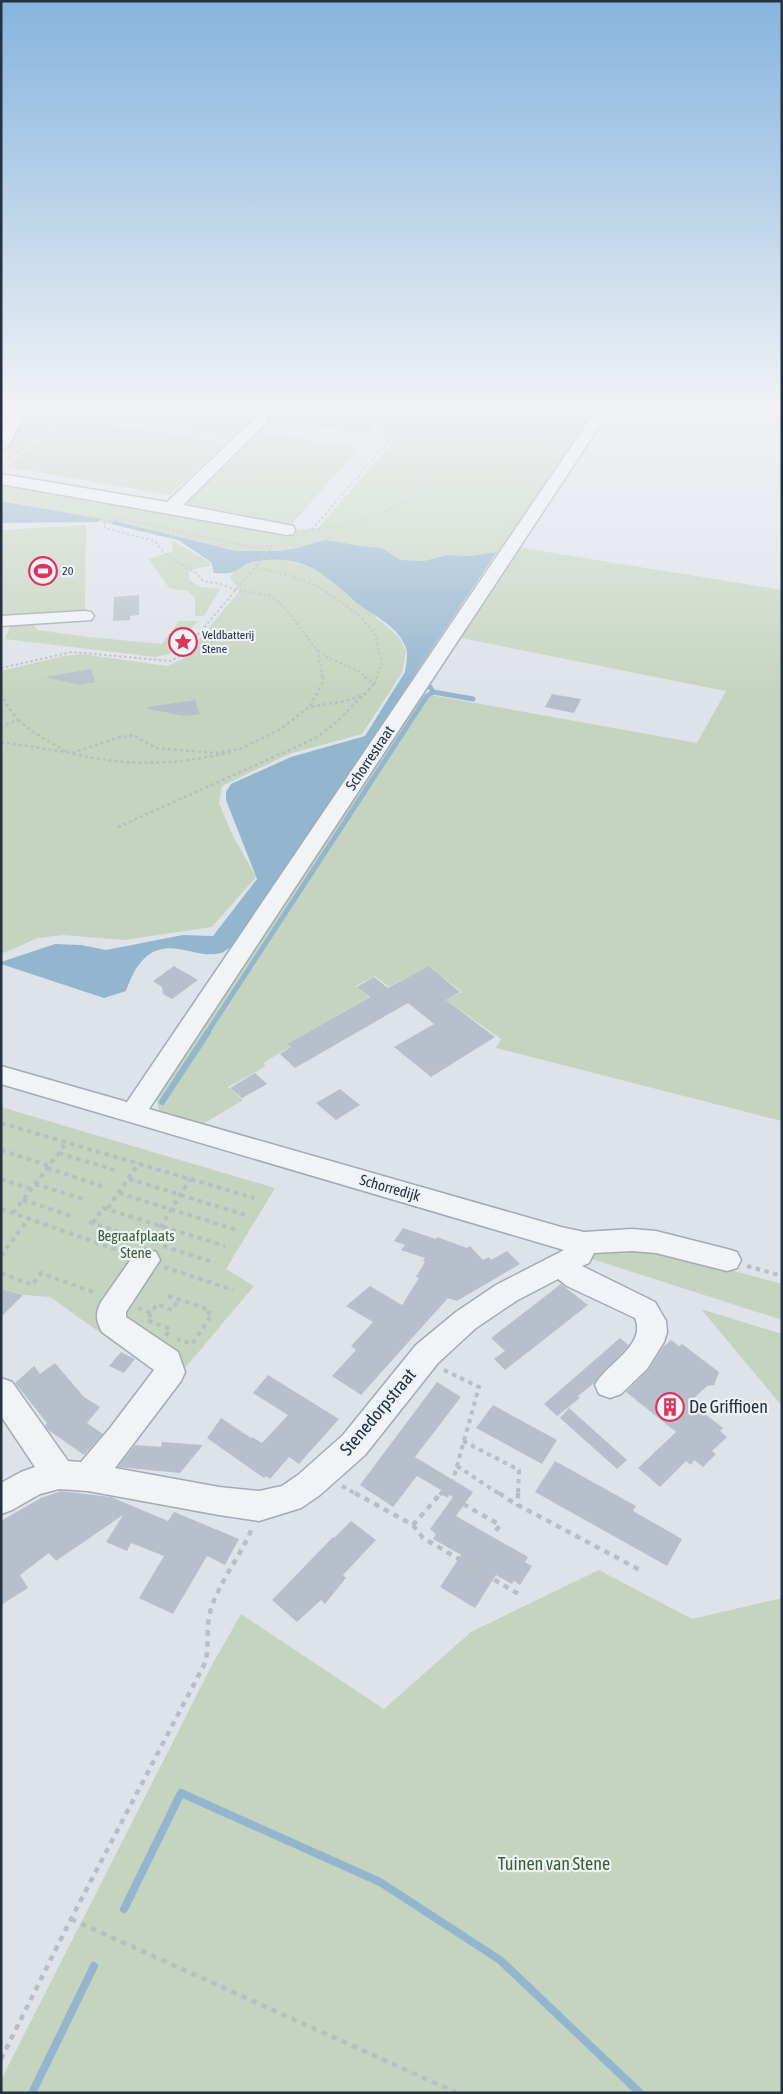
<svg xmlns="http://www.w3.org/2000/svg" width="783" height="2094" font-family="'Asap Condensed',sans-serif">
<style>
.green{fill:#c5d4be}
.water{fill:#94b5ce}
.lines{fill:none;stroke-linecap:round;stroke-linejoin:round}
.stream-far2{stroke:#94b5ce;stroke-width:5}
.stream-far1{stroke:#94b5ce;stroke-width:6}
.stream{stroke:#94b5ce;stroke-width:8}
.building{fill:#b7c0ca}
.minor-casing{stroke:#a3aab4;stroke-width:3}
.path-far3{stroke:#b8bec4;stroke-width:2;stroke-dasharray:2.5 2.5;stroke-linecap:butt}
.path-far2{stroke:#b8bec4;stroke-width:2.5;stroke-dasharray:3 3;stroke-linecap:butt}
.path-far1{stroke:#b8bec4;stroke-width:4;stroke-dasharray:4.5 4.5;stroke-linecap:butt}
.path{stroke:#b8bec4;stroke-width:4.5;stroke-dasharray:5.5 5.5;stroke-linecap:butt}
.minor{fill:#f1f4f7;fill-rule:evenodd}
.labels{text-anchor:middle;stroke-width:4.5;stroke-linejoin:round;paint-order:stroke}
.far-poi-label{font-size:12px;fill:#253242;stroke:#edf2f7;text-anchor:start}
.street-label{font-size:15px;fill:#253242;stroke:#edf2f7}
.park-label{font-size:15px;fill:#3d5f31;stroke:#edf2f7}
.near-poi-label{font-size:18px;fill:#253242;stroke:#edf2f7;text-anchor:start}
.near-street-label{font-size:18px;fill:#253242;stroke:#edf2f7}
.near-park-label{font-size:18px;fill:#3d5f31;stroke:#edf2f7}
</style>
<rect width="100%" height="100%" fill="#dee3e9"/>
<path class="green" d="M1 404H139L121 419 91 415 26 412 25 408 4 407 1 414Z
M145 404H258L246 416 172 404 258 419 237 438 126 420Z
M269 404H392L366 434 256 416Z
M404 404H602L504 551 469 556 447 555 424 561 401 560 382 548 361 546 297 548 280 551H236L1 500V482L291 530 318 528 397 437 377 434Z
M26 417 68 418 222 442 218 446 220 447 170 495 6 467 62 422 121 430 60 420 3 466 15 434Z
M257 432 359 448 290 526 180 508Z
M86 525 85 613 1 618V530Z
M172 540 209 562 210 566 198 568 189 571V580L201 587 220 589 204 616H195V598L188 591 169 588 149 559 173 551Z
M516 547 782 590V1121L496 1048 501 1039 446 1000 462 992 429 966 389 987 375 976 356 986 369 997 287 1044 290 1047 263 1063 266 1066 228 1087 243 1100 201 1125 160 1114 155 1095 419 693 697 743 726 691 456 637Z
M263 560H284L309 567 331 579 399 637 406 652 402 673 362 734 289 754 222 786 219 803 232 834 256 877 212 927 124 940 63 935 38 938 1 954V671L63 656 82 654 167 666 183 659 240 590 230 579C235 565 250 563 263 560Z
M179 621H198L169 654 155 657 5 639 11 625H34L38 630 89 637 162 644Z
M1 1107 275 1188 226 1269 254 1286 175 1380 116 1344 50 1297 25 1295 1 1289Z
M639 1245 782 1284V1320L589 1258 591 1253Z
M701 1309 782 1334V1406Z
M599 1570 692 1619 782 1598V2093H1V2080L212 1665 241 1614 384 1709 471 1632Z"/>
<path class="water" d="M1 501 101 519 98 522 1 523Z
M114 521 236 551H280L297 548 326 540 361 546 382 548 401 560 424 561 447 555 469 556 497 552 234 944C230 947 225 952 221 953 206 957 193 951 178 949 148 944 135 966 126 991L104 998 1 964V962L55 944 81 945 106 950 183 935 213 936 257 879 226 800V792L231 784 291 757 365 736 405 672C406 664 409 653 405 646 397 626 376 617 361 606 336 586 318 563 283 560 272 559 257 560 246 564 241 566 238 571 233 572 228 574 220 573 214 573L211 562 178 540 111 524Z"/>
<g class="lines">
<path class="stream-far2" d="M430 687 433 692 473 699
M207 1033 427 696 433 692"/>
<path class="stream-far1" d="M162 1102 208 1032"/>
<path class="stream" d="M124 1909 181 1793 380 1882 500 1960 640 2093
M32 2093 94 1966"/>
</g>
<path class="building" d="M139 595V615L130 616V620L113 621 114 597Z
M91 669 95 682 80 685 45 677Z
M552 694 581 699 574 713 545 707Z
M195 700 200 714 185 716 148 709V707Z
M174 966 198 980 172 999 163 994 162 987 153 981Z
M429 966 460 992 446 1000 495 1037 431 1077 394 1047 434 1024 408 1003 295 1068 280 1054 291 1047 287 1044 370 997 357 987 374 977 388 988Z
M255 1073 267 1084 242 1098 230 1088Z
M340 1089 360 1105 336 1120 316 1103Z
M403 1228 436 1239 437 1237 467 1248 470 1246 483 1260 489 1257 491 1260 507 1251 520 1264 457 1301 448 1298 361 1395 332 1376 356 1350 351 1346 373 1322 346 1306 370 1286 402 1305 419 1278 416 1277 425 1262 423 1261 425 1258 401 1250 405 1245 394 1241Z
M561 1284 588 1305 505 1370 494 1359 505 1351 491 1338Z
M1 1289 23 1295 1 1317Z
M620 1338 629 1345 593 1384 578 1396 580 1398 557 1416 544 1404Z
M671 1340 679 1346 682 1344 719 1372 714 1385 707 1386 690 1402 723 1428 720 1431 727 1437 712 1451 716 1454 703 1467 694 1460 691 1465 686 1461 660 1487 638 1468 676 1432 626 1392 648 1370 663 1347Z
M121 1352 135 1359 124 1373 109 1366Z
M55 1363 84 1397 100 1407 87 1423 103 1434 84 1455 47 1429 45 1425 47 1423 15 1383 34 1366 40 1374Z
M268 1375 339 1419 299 1464 289 1457 270 1479 266 1476 264 1478 207 1438 221 1418 251 1438 252 1437 262 1443 288 1415 253 1393Z
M437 1382 461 1397 415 1457 473 1492 456 1516 528 1557 525 1562 532 1566 520 1585 514 1581 512 1584 496 1575 475 1608 440 1587 461 1555 433 1539 436 1534 430 1529 453 1497 417 1476 393 1507 360 1485Z
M493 1405 557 1440 542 1464 476 1428Z
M569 1408 627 1460 617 1469 560 1418Z
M162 1442 203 1445 180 1473 118 1467 135 1445 161 1447Z
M555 1461 636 1506 633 1511 682 1539 667 1566 535 1492Z
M61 1491 111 1497 168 1521 174 1512 239 1539 225 1565 207 1556 173 1614 139 1598 164 1556 131 1543 127 1551 106 1542 123 1515 56 1561 49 1553 20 1575 28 1588 1 1605V1521L41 1498Z
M351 1521 376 1540 343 1575 346 1578 325 1604 321 1600 297 1622 272 1600 333 1537 334 1538Z"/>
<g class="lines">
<defs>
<path id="minor" d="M600 404H614L149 1109 561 1227 584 1232 632 1229 656 1231 727 1249 737 1252 741 1260 737 1268 727 1271 656 1253 632 1251 594 1253 589 1263 582 1266 655 1302 666 1321 667 1332 664 1342 647 1369 621 1394 610 1398 599 1394 595 1385C605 1364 647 1346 635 1318L567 1286 558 1279 516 1301 476 1328 438 1363 365 1455 320 1495 301 1508 259 1521 219 1515 88 1491 59 1489 40 1494 12 1510 1 1514V1483L21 1472 35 1467 1 1416V1378L12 1382 68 1461 81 1462 110 1428 154 1370 102 1332C96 1321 95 1313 101 1302L136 1252 146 1249 156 1252 160 1260 126 1312V1317L178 1352 185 1372 181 1381 115 1468 219 1487 259 1491 282 1486 298 1475 343 1435 416 1345 456 1312 496 1285 564 1250 1 1084V1066L127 1102Z
M18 410 23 411 25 414 9 445 6 448 1 450V431L13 411Z
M262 415 267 416 269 419 267 422 183 505 293 526 295 530 293 534 287 535 1 484V474L167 502 257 416Z
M85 611 91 612 94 616 91 620 1 626V616Z"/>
</defs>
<use href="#minor" class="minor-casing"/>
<path class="path-far3" d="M30 408 41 404
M30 415 90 417 122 422 143 404
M123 422 223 438
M312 530C337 528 408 510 420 487 429 471 440 431 442 413L452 407 461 406H500L548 411 562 404
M302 532 311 530 315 526 392 437 402 433 440 428 502 414 528 415 548 411 579 420
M273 546 251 547 122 519 104 523 105 528 155 541 165 554 196 573 203 581 221 584 236 590 272 596 286 609 316 649 329 658 360 672 367 678
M255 567 291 576 319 587 360 616 375 634 382 664 376 678
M317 650 323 678
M1 668 72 652 170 661 180 656 273 546"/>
<path class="path-far2" d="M374 684 377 677
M1 693 8 707 18 720 1 727
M310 706 322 684 323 677
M18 720 33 732 67 752
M1 742 72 753 117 738 133 735 156 748 215 753 240 749 281 729 309 707 346 701 365 694 374 684 365 677
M73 754C129 766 174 766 230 752
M118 827 316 738 339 720 362 696"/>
<path class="path-far1" d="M1 1123 254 1198
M1 1150 49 1166
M59 1153 114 1170
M47 1168 102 1186
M1 1179 31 1189
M129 1179 245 1215
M35 1184 86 1200
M119 1193 237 1230
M23 1200 74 1217
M108 1208 139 1163
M1 1209 126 1253
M13 1213 67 1142
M89 1222 145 1240
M93 1223 103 1208 225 1246
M151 1243 190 1179
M163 1246 215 1263
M1 1256 29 1218
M747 1266 782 1276
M164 1267 233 1290
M1 1273 32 1285 41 1273 96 1293
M168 1296 210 1310 208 1315 211 1316 192 1344 177 1339
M138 1308 151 1313
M166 1336 170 1329 147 1320 157 1304 172 1310 179 1299
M444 1370 479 1387 453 1480
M463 1441 519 1470 518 1495
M457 1466 501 1495
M342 1486 358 1495
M442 1492 447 1495
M440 1495 443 1491"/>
<path class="path" d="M355 1493 413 1525 441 1493
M444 1493 500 1525 493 1535
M499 1493 517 1505
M518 1493V1505L640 1570
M413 1525 423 1538 522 1596
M71 1919 457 2093
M1 2059 71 1919 205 1663C210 1645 205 1627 211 1609 220 1580 241 1556 252 1528"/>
<use href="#minor" class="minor"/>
</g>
<linearGradient id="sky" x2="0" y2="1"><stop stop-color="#86b4de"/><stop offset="0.58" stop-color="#f0f2f5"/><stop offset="1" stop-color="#f0f2f5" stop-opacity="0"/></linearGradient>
<rect width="783" height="697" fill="url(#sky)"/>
<defs>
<symbol id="stadium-ring" viewBox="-11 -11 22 22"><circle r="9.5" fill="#edf2f7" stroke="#dd345b" stroke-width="1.5"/><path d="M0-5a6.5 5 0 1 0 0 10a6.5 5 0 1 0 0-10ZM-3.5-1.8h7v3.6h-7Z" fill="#dd345b"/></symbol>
<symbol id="sight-ring" viewBox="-11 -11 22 22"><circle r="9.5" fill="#edf2f7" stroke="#dd345b" stroke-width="1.5"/><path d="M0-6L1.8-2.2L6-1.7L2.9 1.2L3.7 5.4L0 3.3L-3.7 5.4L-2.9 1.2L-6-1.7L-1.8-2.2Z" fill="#dd345b"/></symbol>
<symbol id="building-ring" viewBox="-11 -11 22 22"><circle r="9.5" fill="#edf2f7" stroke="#dd345b" stroke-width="1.5"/><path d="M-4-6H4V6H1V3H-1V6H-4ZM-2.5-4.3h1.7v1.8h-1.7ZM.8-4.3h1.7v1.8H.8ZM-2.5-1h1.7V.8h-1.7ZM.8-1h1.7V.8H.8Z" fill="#dd345b"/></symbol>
</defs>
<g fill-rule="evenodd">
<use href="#stadium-ring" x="27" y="555" width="32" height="32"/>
<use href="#sight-ring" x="167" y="626" width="32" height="32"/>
<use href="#building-ring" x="654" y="1391" width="32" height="32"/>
</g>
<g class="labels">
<g class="far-poi-label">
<text x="62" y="575">20</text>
<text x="202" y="639">Veldbatterij<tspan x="202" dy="14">Stene</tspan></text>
</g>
<g class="street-label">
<text transform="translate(370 758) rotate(-56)" y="5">Schorrestraat</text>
<text transform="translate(390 1188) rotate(16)" y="5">Schorredijk</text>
</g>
<g class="park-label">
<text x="136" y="1241">Begraafplaats<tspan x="136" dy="17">Stene</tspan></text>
</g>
<g class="near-poi-label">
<text x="689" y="1413">De Griffioen</text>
</g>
<g class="near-street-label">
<text transform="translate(378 1412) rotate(-50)" y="6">Stenedorpstraat</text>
</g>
<g class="near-park-label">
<text x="554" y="1870">Tuinen van Stene</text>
</g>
</g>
<rect width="783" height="2094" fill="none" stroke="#253242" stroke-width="5"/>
</svg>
